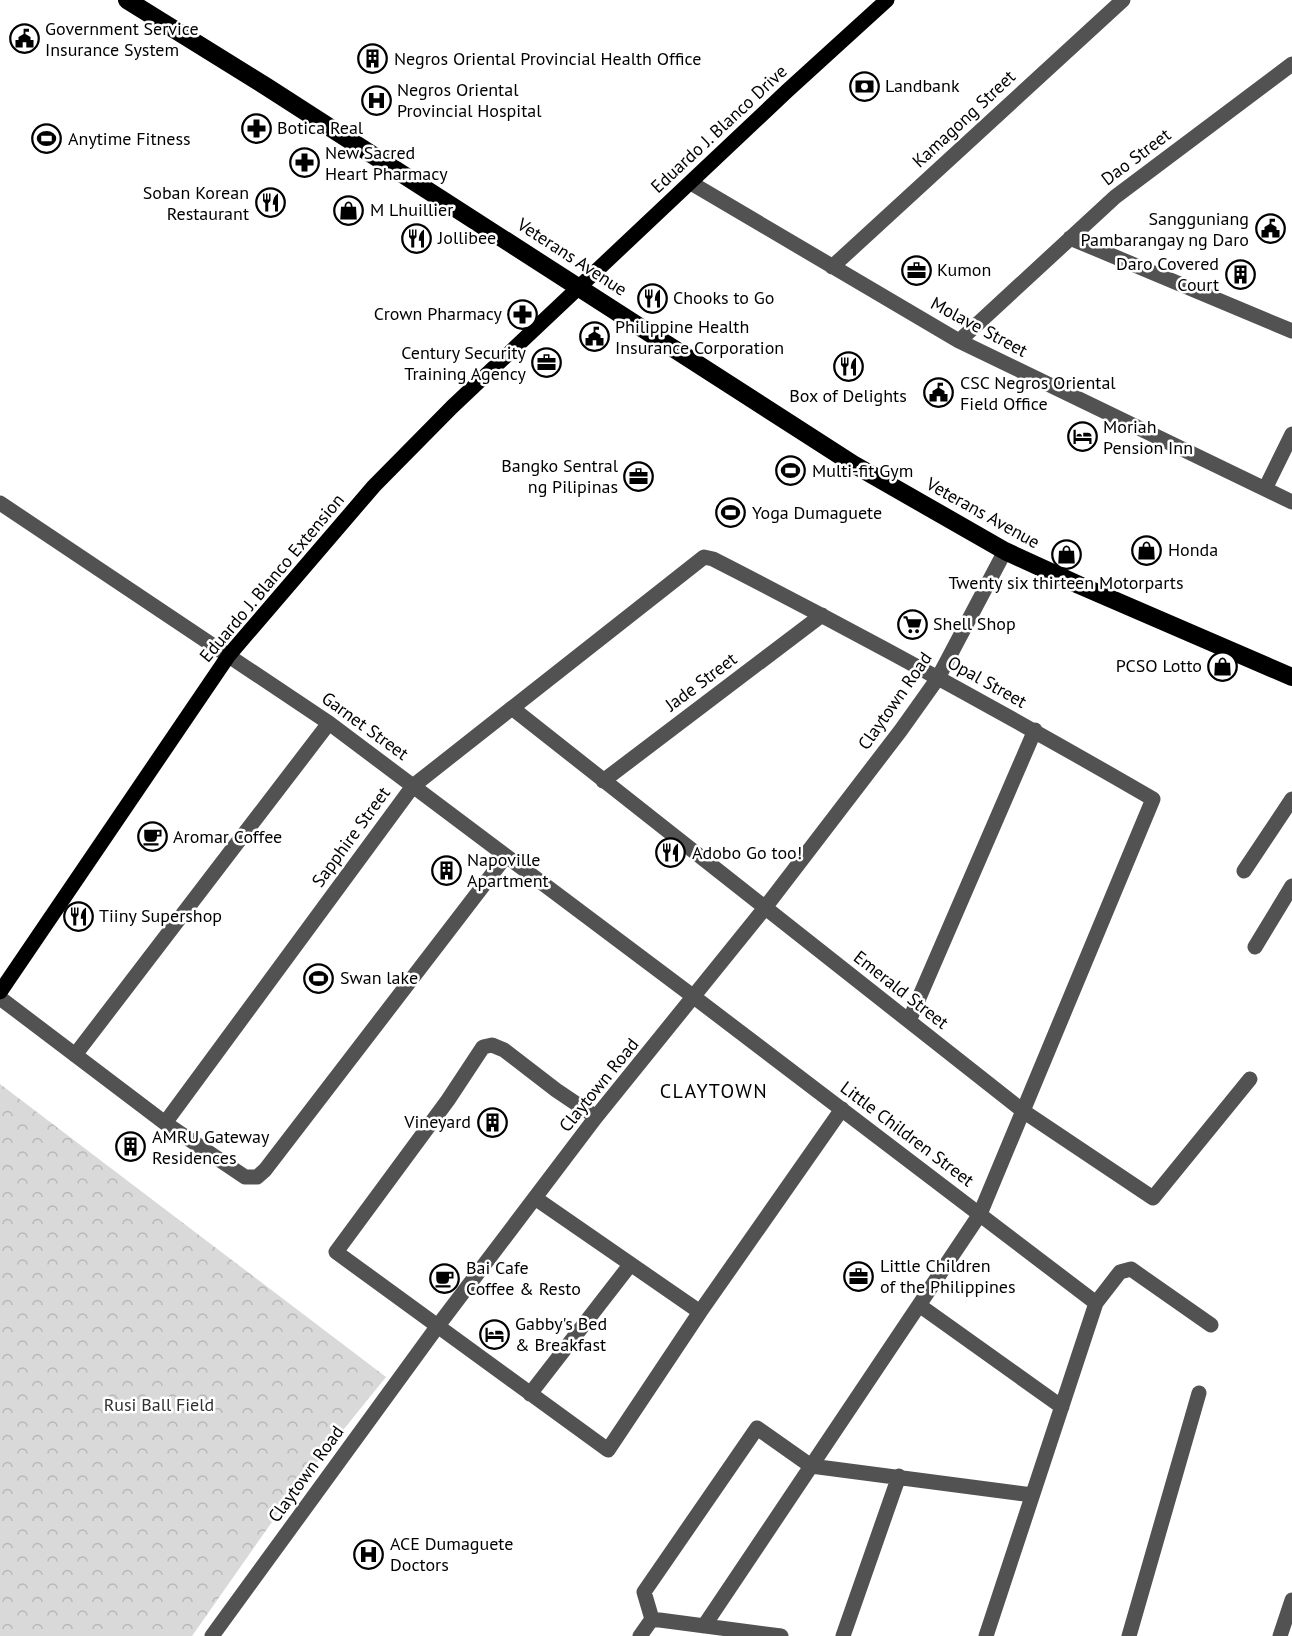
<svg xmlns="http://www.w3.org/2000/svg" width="1292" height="1636" font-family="'PT Sans',sans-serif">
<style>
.forest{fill:url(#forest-crowns)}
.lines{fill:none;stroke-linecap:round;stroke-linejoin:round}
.minor{stroke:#525252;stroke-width:15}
.major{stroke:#000;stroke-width:15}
.highway{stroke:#000;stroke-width:18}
.labels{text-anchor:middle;stroke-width:5;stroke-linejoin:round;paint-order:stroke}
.poi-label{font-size:18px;fill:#000;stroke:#fff;text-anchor:start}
.street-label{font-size:18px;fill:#000;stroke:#fff}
.park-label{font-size:18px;fill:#303030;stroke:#fff}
.neighbourhood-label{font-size:20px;letter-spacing:1.5px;fill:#000;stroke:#fff}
</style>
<defs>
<pattern id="forest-crowns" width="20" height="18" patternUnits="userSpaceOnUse" patternTransform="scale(1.5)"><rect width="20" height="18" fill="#d9d9d9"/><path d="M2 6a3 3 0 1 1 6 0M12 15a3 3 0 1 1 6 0" fill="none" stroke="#b8b8b8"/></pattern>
</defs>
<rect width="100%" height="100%" fill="#fff"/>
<path class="forest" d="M0 1084 386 1377 293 1492 192 1636H0Z"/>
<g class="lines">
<path class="minor" d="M691 183 959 341 1292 502
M1070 238 1292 331
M832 267 1123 0
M959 341 1115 197 1292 64
M1265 489 1292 434
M0 503 329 723 694 997 1096 1303
M512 708 1023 1111 1153 1198 1250 1079
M603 781 822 615
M1244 871 1292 799
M1255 947 1292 886
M0 998 165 1123 245 1177H257L265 1170 506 856
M909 1021 1035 730
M75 1055 329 723
M596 1117 556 1090 504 1050 492 1045 483 1047 448 1100 336 1252 608 1450 700 1312 842 1109
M165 1123 413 786 704 557 713 559C862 635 1008 715 1153 799L980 1214 704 1626
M535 1198 700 1312
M919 1305 1062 1407
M530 1394 630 1265
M652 1619 644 1592 757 1428 811 1466 1032 1495
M652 1619 781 1636
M212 1636 437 1327 596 1117 764 909 901 730 938 678 1005 551
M640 1636 652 1619
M843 1636 899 1476
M986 1636 1096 1303 1120 1272 1131 1269 1211 1325
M1129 1636 1199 1393
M1280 1636 1292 1600"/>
<path class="major" d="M0 992 229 655 374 486 452 407 787 91 887 0"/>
<path class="highway" d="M127 0 267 87 853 464 1005 551 1079 585 1292 677"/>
</g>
<defs>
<symbol id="civic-ring" viewBox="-11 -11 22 22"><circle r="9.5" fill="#fff" stroke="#000" stroke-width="1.5"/><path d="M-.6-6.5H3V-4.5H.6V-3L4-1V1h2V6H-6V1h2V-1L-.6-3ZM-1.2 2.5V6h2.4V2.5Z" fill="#000"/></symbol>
<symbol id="building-ring" viewBox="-11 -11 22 22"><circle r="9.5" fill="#fff" stroke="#000" stroke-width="1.5"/><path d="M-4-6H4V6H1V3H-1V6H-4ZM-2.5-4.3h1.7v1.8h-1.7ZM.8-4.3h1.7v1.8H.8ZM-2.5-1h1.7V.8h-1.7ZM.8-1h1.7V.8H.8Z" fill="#000"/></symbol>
<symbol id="bank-ring" viewBox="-11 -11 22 22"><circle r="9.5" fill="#fff" stroke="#000" stroke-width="1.5"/><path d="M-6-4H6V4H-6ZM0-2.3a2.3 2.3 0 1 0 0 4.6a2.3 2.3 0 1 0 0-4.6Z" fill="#000"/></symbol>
<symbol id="hospital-ring" viewBox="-11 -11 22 22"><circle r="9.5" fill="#fff" stroke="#000" stroke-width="1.5"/><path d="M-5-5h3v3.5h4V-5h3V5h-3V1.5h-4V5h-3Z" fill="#000"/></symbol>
<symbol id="pharmacy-ring" viewBox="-11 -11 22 22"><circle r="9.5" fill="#fff" stroke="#000" stroke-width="1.5"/><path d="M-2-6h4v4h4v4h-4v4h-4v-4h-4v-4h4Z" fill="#000"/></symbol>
<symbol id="stadium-ring" viewBox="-11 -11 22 22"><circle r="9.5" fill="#fff" stroke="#000" stroke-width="1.5"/><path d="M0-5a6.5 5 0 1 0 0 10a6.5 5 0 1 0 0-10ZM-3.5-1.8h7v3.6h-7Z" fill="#000"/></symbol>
<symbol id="restaurant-ring" viewBox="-11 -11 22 22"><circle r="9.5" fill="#fff" stroke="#000" stroke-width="1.5"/><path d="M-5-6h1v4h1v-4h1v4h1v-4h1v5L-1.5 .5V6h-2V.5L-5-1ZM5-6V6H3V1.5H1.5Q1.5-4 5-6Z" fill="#000"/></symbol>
<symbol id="shop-ring" viewBox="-11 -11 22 22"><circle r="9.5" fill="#fff" stroke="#000" stroke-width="1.5"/><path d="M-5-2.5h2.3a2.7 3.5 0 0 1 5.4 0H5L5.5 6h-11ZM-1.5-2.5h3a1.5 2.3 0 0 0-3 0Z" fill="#000"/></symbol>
<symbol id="office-ring" viewBox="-11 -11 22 22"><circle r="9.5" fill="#fff" stroke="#000" stroke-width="1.5"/><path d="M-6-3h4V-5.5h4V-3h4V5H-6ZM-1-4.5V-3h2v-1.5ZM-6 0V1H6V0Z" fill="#000"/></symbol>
<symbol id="hotel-ring" viewBox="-11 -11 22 22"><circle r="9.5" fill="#fff" stroke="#000" stroke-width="1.5"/><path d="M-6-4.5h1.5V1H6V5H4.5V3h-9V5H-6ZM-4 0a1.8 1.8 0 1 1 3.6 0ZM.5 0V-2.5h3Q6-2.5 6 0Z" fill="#000"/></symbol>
<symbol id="supermarket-ring" viewBox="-11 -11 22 22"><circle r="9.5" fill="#fff" stroke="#000" stroke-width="1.5"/><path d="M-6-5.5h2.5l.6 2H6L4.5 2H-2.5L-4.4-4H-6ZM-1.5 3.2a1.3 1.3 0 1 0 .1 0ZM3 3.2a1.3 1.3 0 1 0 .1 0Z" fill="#000"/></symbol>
<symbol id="cafe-ring" viewBox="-11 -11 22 22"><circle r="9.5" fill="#fff" stroke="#000" stroke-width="1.5"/><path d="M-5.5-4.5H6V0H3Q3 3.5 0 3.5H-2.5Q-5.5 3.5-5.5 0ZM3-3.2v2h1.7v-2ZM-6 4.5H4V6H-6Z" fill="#000"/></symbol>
</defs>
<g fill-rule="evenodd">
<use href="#civic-ring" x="8" y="22" width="33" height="33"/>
<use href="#building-ring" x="356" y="42" width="33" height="33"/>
<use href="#bank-ring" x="848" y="70" width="33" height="33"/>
<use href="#hospital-ring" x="360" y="84" width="33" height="33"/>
<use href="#pharmacy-ring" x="240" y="112" width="33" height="33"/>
<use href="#stadium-ring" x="30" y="122" width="33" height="33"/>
<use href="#pharmacy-ring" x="288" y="146" width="33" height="33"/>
<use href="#restaurant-ring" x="254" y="186" width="33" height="33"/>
<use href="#shop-ring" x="332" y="194" width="33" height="33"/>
<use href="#civic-ring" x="1254" y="212" width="33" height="33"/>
<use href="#restaurant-ring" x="400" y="222" width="33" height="33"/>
<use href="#office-ring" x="900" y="254" width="33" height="33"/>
<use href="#building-ring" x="1224" y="258" width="33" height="33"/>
<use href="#restaurant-ring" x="636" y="282" width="33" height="33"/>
<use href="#pharmacy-ring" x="506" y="298" width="33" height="33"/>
<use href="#civic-ring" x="578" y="320" width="33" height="33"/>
<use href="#office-ring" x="530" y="346" width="33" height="33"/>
<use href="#restaurant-ring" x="832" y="350" width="33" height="33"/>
<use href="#civic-ring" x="922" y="376" width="33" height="33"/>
<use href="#hotel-ring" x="1066" y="420" width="33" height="33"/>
<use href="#stadium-ring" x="774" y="454" width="33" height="33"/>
<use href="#office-ring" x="622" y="460" width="33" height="33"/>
<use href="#stadium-ring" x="714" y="496" width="33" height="33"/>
<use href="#shop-ring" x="1130" y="534" width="33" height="33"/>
<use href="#shop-ring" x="1050" y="538" width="33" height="33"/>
<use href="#supermarket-ring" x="896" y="608" width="33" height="33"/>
<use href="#shop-ring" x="1206" y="650" width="33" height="33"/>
<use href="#cafe-ring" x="136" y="820" width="33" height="33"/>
<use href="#restaurant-ring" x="654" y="836" width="33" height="33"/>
<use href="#building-ring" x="430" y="854" width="33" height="33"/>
<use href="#restaurant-ring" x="62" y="900" width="33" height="33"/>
<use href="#stadium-ring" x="302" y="962" width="33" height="33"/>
<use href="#building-ring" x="476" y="1106" width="33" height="33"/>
<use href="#building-ring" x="114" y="1130" width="33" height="33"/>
<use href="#office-ring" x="842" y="1260" width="33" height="33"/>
<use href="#cafe-ring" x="428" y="1262" width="33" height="33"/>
<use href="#hotel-ring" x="478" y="1318" width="33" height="33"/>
<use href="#hospital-ring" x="352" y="1538" width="33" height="33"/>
</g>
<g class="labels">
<g class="poi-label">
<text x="45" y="35">Government Service<tspan x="45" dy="21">Insurance System</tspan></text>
<text x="394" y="65">Negros Oriental Provincial Health Office</text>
<text x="885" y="92">Landbank</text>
<text x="397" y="96">Negros Oriental<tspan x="397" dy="21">Provincial Hospital</tspan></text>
<text x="277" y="134">Botica Real</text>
<text x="68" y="145">Anytime Fitness</text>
<text x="325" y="159">New Sacred<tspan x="325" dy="21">Heart Pharmacy</tspan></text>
<text x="249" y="199" text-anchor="end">Soban Korean<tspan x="249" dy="21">Restaurant</tspan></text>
<text x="370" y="216">M Lhuillier</text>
<text x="1249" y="225" text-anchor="end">Sangguniang<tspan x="1249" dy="21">Pambarangay ng Daro</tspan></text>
<text x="438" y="244">Jollibee</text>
<text x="1219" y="270" text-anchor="end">Daro Covered<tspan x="1219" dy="21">Court</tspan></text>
<text x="937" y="276">Kumon</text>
<text x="673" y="304">Chooks to Go</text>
<text x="502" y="320" text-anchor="end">Crown Pharmacy</text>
<text x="615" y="333">Philippine Health<tspan x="615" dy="21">Insurance Corporation</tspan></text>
<text x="526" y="359" text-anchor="end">Century Security<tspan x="526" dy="21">Training Agency</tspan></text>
<text x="960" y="389">CSC Negros Oriental<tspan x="960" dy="21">Field Office</tspan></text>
<text x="848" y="402" text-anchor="middle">Box of Delights</text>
<text x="1103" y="433">Moriah<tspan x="1103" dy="21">Pension Inn</tspan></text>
<text x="618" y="472" text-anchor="end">Bangko Sentral<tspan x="618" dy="21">ng Pilipinas</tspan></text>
<text x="812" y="477">Multi-fit Gym</text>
<text x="752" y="519">Yoga Dumaguete</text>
<text x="1168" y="556">Honda</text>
<text x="1066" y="589" text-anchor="middle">Twenty six thirteen Motorparts</text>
<text x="933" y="630">Shell Shop</text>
<text x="1202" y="672" text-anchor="end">PCSO Lotto</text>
<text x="173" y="843">Aromar Coffee</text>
<text x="692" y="859">Adobo Go too!</text>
<text x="467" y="866">Napoville<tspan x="467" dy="21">Apartment</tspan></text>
<text x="99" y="922">Tiiny Supershop</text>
<text x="340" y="984">Swan lake</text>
<text x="471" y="1128" text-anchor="end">Vineyard</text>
<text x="152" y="1143">AMRU Gateway<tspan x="152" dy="21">Residences</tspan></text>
<text x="880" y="1272">Little Children<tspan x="880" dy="21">of the Philippines</tspan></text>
<text x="466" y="1274">Bai Cafe<tspan x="466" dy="21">Coffee &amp; Resto</tspan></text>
<text x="515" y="1330">Gabby's Bed<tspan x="515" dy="21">&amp; Breakfast</tspan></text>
<text x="390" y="1550">ACE Dumaguete<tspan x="390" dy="21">Doctors</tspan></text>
</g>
<g class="street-label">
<text transform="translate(964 119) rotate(-43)" y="6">Kamagong Street</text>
<text transform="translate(719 129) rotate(-43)" y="6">Eduardo J. Blanco Drive</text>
<text transform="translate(1136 157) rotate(-37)" y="6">Dao Street</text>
<text transform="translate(572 257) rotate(33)" y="6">Veterans Avenue</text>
<text transform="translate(979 327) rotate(28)" y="6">Molave Street</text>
<text transform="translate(983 513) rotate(29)" y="6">Veterans Avenue</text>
<text transform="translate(272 578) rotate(-50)" y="6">Eduardo J. Blanco Extension</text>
<text transform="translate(701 682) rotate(-37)" y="6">Jade Street</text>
<text transform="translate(987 682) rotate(29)" y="6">Opal Street</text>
<text transform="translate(895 701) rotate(-55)" y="6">Claytown Road</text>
<text transform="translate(365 726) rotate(36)" y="6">Garnet Street</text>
<text transform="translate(351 837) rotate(-54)" y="6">Sapphire Street</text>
<text transform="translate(901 990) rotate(38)" y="6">Emerald Street</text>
<text transform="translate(599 1085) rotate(-51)" y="6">Claytown Road</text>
<text transform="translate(907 1134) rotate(37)" y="6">Little Children Street</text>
<text transform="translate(306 1474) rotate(-54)" y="6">Claytown Road</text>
</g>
<g class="park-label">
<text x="159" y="1411">Rusi Ball Field</text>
</g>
<g class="neighbourhood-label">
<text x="714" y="1098">CLAYTOWN</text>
</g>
</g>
</svg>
